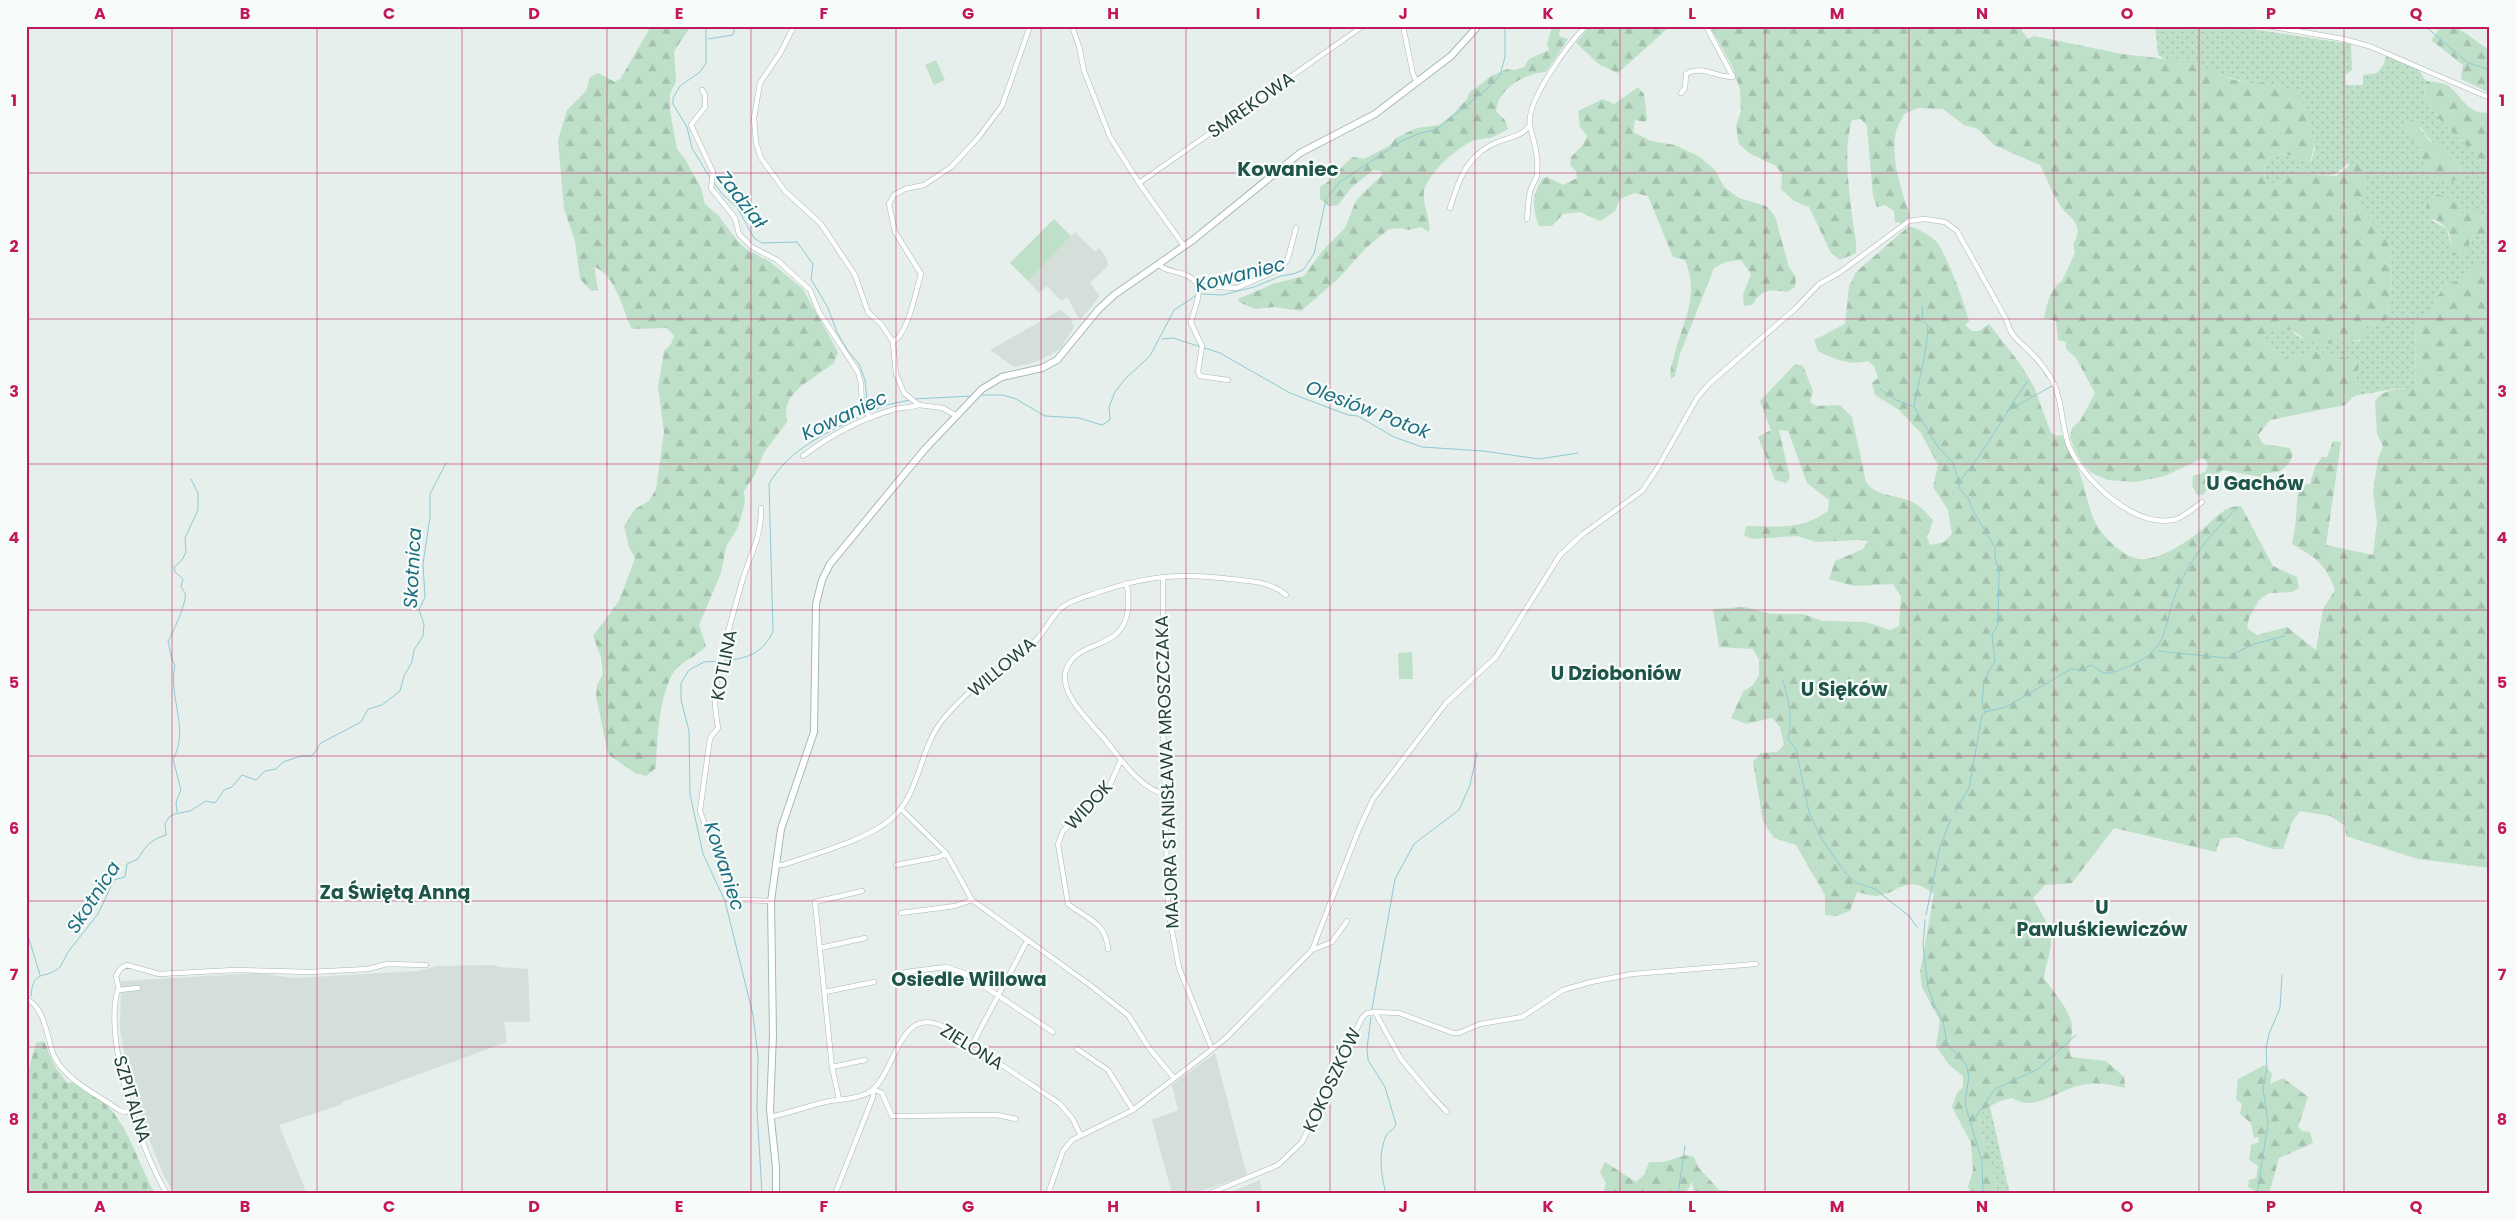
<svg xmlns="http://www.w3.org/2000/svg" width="2516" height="1220" font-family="Poppins,sans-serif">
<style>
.built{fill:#d4dfda}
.grass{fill:url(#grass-dots);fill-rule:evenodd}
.forest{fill:url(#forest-firs)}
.cemetery{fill:url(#cemetery-stones)}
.green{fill:#bfe0c8}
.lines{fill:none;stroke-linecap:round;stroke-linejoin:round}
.stream{stroke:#8ec9d4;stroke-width:1}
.street-casing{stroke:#a8b8b2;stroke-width:5.5}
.secondary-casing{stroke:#a4bbb3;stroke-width:8}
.street{stroke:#fff;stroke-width:4.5}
.secondary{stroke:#fff;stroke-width:6}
.grid{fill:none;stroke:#c2185b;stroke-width:1;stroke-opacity:0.55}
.labels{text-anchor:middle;stroke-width:4.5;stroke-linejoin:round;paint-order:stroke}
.street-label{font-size:18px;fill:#24423a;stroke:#f7fbf9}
.water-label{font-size:19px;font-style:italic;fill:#1c6f80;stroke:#f7fbf9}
.neighbourhood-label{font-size:19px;font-weight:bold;fill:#1f5548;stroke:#f7fbf9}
.quarter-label{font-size:20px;font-weight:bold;fill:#1f5548;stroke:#f7fbf9}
.neatline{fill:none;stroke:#c2185b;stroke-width:2}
.grid-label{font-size:16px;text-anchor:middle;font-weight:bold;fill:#c2185b}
</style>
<defs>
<pattern id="grass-dots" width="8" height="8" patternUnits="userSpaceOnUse" patternTransform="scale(1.25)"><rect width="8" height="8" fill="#bfe0c8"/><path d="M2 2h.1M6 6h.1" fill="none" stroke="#a4c1ad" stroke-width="1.8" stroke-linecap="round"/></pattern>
<pattern id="forest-firs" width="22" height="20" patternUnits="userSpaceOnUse" patternTransform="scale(1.25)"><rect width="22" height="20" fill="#bfe0c8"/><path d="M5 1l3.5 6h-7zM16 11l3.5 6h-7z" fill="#a4c1ad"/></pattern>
<pattern id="cemetery-stones" width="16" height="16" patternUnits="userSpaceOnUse" patternTransform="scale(1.25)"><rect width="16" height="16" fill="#bfe0c8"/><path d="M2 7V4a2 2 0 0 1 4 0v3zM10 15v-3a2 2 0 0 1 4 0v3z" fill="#a4c1ad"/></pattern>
</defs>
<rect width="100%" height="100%" fill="#e6efeb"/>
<path class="built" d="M1075 232 1095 252 1099 248 1106 257 1108 266 1090 283 1100 296 1081 319H1079L1067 297 1061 301 1047 286 1039 293 1028 281Z
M1060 310 1070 317 1074 327 1061 348 1050 355 1036 362 1014 367 990 350Z
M493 965 499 967 528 969 530 1022H504L507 1042 343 1102 340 1105 279 1125 307 1194H174L163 1174 146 1131 130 1081 120 1030 121 981 256 973 295 978 417 971 438 966Z
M1215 1053 1247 1175 1192 1194H1172L1152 1120 1178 1110 1172 1085Z
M1260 1180 1262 1194H1226Z"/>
<path class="grass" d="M2155 26H2231L2351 44 2352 70 2345 75 2346 85H2363V75L2377 73 2384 64 2386 55 2418 69 2426 81 2424 97 2439 119 2482 161 2490 177V222L2473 212 2431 220 2447 229 2453 255 2459 256 2468 248 2472 237 2487 233 2490 225V259L2416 327 2415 388H2399L2354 396 2358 387 2355 378 2361 363 2315 351 2288 360 2263 342 2262 338C2285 314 2293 339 2310 341 2327 344 2343 341 2360 341L2362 328 2367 323C2372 324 2377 327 2382 324 2394 316 2393 257 2388 244 2382 227 2365 222 2360 203L2365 193 2348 163C2330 183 2322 173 2297 171L2276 185 2265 180 2264 169 2269 157 2286 154 2311 162 2315 148 2310 124 2299 94 2266 83H2249L2165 59 2158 55ZM2420 126C2431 145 2449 157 2464 173L2433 180 2419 154Z
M1990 1107 2010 1194H1998L1991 1166V1152C1979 1141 1978 1124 1983 1110Z"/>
<path class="forest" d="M651 26H691L674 51 676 81 670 94V111L677 149 685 159 701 188 705 204 718 215 736 239 746 249 769 261 803 289 838 352 834 363 800 387 790 398 786 408 787 422 765 451 754 476 744 491 745 503 738 527 726 547 721 573 699 625 706 646C698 655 687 659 678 667 659 686 657 743 656 768L646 776 635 773 608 754 596 696 597 685 603 674 601 657 593 636 619 601 635 558 629 547 624 526 635 509 649 501 656 489 664 432 658 387 664 351 671 344 674 336 667 328 632 329C623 311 615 273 594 267L598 290 591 291 580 279 575 241 564 209 558 140 567 110 586 91 590 77 598 73 615 82 621 78Z
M1590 26H1666V30L1618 73 1600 65 1576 43Z
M1710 26H2005L2020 28 2028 39 2034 36 2122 54 2165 59H2187L2231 79 2249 83H2266L2283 86 2299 94 2305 107 2315 143 2310 162 2286 154 2269 157 2264 169 2265 180 2276 185 2297 171C2306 172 2331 178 2338 175 2346 170 2347 164 2358 161L2365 167V194L2360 203C2366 222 2382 227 2388 244 2393 257 2394 316 2382 324 2377 327 2372 324 2367 323L2362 328 2366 337C2355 343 2319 346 2307 341 2304 340 2301 336 2298 334 2285 326 2272 327 2262 338L2263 342 2288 360 2315 351 2361 362 2355 378 2358 387 2354 396 2345 405 2270 420 2258 435 2263 444 2290 448 2293 455C2287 469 2281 473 2265 473L2262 477 2222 470 2203 495H2197L2192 486 2193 476 2205 472 2208 464 2203 458 2165 476 2135 482 2107 480 2090 472 2082 463 2074 448 2070 437 2072 428 2080 421 2095 393 2076 358 2066 349V342L2058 340 2056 321 2044 318C2047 305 2050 288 2062 281L2075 253 2073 244C2086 224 2069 219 2060 205 2052 193 2047 178 2040 165L1994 145 1978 129 1964 125 1943 109 1918 108 1904 114C1902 119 1897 126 1896 132 1890 158 1902 192 1910 216L1903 223 1895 222 1894 211 1885 205 1877 207 1873 196 1867 126 1861 119 1852 120C1843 149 1849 192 1853 222 1854 233 1857 241 1856 253L1840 260 1831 253 1809 207 1794 201 1781 189 1782 174 1776 166 1749 153 1739 144 1736 126 1741 111 1740 90 1732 66Z
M2442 26C2464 26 2471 40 2490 50V93L2461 79 2463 65 2431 40Z
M1552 27 1560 29 1559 36 1568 39 1546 72C1526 73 1498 88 1496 111L1505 120 1508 129C1502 132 1496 136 1490 138 1484 139 1477 139 1472 141 1456 149 1428 173 1424 191 1422 206 1431 217 1429 232L1421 227 1408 230 1401 228 1389 229 1366 248 1338 279 1301 311 1274 307 1255 309 1239 302 1238 299 1273 284 1304 276 1323 250 1345 228 1355 203 1361 195 1382 175 1381 171 1373 170 1351 188 1338 205 1329 206 1320 199V187C1334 180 1340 166 1353 157L1364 159 1389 146 1396 138 1408 132 1417 128 1439 125 1450 117 1467 99 1469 93 1491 76 1507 69 1515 70 1524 67 1529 59 1549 50 1547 44Z
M2426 81C2433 82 2444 82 2449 86 2462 97 2470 117 2490 112V177L2482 161 2439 119 2424 97Z
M1638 87 1644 94 1647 119 1645 122 1635 120 1633 132 1651 141 1675 145 1700 157 1715 170 1724 187 1739 198 1766 206 1775 216 1789 267 1796 277 1795 287 1787 292C1768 289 1762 289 1752 305L1744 306 1743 295 1751 274 1741 260 1726 262 1714 268 1680 354 1675 376 1671 379C1669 371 1672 364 1674 357 1683 320 1700 298 1685 260L1673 257 1648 196 1634 193 1620 199 1615 211 1600 221 1580 212 1563 214 1552 226H1539C1532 209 1532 196 1542 179L1547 177 1563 185 1577 178 1576 171 1570 165 1571 157 1582 146 1587 136 1580 127 1578 111 1603 99 1614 104Z
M2414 120 2428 139 2447 155 2464 174C2454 184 2446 181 2433 180L2419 154V146L2408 136 2403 123Z
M2433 193 2455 200 2463 213 2473 212 2490 222 2487 233 2472 237 2468 248 2459 256 2452 255C2449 246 2453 235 2446 228 2434 214 2416 219 2433 193Z
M1909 226C1918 229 1928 234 1936 241 1945 250 1966 307 1969 321L1965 325 1972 331H1979L1989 324 2021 365 2034 387 2051 433 2058 436 2062 435C2067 446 2074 457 2078 469 2085 485 2087 504 2094 520 2102 536 2121 556 2139 559 2158 561 2183 544 2198 533 2213 522 2221 506 2241 506L2273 566 2297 577 2299 588 2292 592 2269 593 2259 600 2249 618 2247 628 2257 635 2287 627 2316 650 2323 609 2335 590C2325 563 2316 558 2292 544 2297 524 2296 505 2299 485L2310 484 2315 467 2322 457H2327L2333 441 2341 442 2326 545 2373 555 2377 522 2373 491 2378 459 2383 446 2377 434 2375 401C2385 388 2400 388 2415 388L2416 327 2442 290 2490 259V868L2418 859 2346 836 2345 826 2330 816 2300 811 2292 822 2283 849H2273L2236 837 2220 839 2216 852 2114 828 2072 883 2045 885 2033 898C2039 911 2052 926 2051 942 2051 953 2045 966 2044 978 2053 992 2073 1012 2072 1030 2072 1041 2067 1045 2071 1057L2106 1061 2124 1077 2125 1088C2110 1084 2097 1082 2082 1085 2058 1089 2036 1113 2012 1098L2000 1101 1983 1110C1978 1124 1979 1141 1991 1152V1166L1998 1194H1970L1968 1186 1973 1171 1971 1143 1952 1107 1957 1093 1963 1087V1076L1949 1065 1936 1046 1940 1021 1922 987 1920 972 1934 894C1906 872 1900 894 1876 896 1870 896 1863 893 1857 892L1850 911 1837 916 1825 915V895L1796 845 1774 838 1763 821 1753 762 1761 753 1777 752 1784 745 1780 727 1772 718 1746 724 1731 718 1743 692 1753 685 1759 675V660L1753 649 1719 647 1713 609 1745 607 1771 614H1803L1822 621 1866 622 1890 630 1899 626 1901 597 1893 584 1853 586 1829 579 1835 561 1863 549 1868 541 1858 540 1816 542 1797 536 1752 539 1744 535 1746 526C1777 526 1801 531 1828 511L1829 500 1807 483 1788 431 1779 430 1790 478 1786 483 1775 480 1758 437 1771 430 1760 401 1795 364 1803 366 1813 391 1810 402 1816 406 1840 405 1852 417 1866 482C1878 498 1896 494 1912 502 1920 505 1927 514 1933 520L1927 537 1930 545 1944 542 1952 534 1948 510 1933 487 1938 465 1921 433 1899 410 1875 395 1872 383 1878 378 1874 366 1868 361C1849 366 1835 359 1818 351L1814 340 1845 324 1849 287 1856 272Z
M2265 1065 2272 1074 2270 1084 2283 1078 2308 1097 2298 1127 2302 1131 2310 1132 2313 1143 2279 1158 2269 1194H2254V1190L2248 1187 2249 1180 2256 1178 2258 1166 2249 1160 2251 1145 2259 1142 2258 1137 2254 1138 2251 1123 2240 1114 2242 1104 2236 1099 2238 1079Z
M1686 1155 1694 1157 1698 1167 1719 1190 1767 1194H1695L1692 1182 1685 1194H1603L1606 1183 1600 1172 1605 1162 1636 1182 1644 1175 1649 1162H1664Z"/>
<path class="cemetery" d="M44 1041 54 1065 67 1083 73 1082C85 1091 103 1100 113 1112 132 1137 140 1167 155 1194H26V1079L36 1043Z"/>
<path class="green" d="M936 60 945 80 934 85 925 65Z
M1054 219 1071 236 1028 281 1010 263Z
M1412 652 1413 679H1399L1398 653Z"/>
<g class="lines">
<path class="stream" d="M706 26V63L700 72 680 86 673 98V104L687 127 692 148 710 178
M2425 26 2468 63 2490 70
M708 39 733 35 735 26
M714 183 723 195 737 207 754 238 762 243 797 242 813 264 811 279 828 308 837 332 848 351 859 364 865 380 868 411
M1201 294 1222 295 1254 287 1281 276 1293 274 1303 270 1314 254 1326 199 1340 182 1400 142 1420 133 1436 130 1488 88 1500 75 1505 57V26
M1922 306 1923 320 1928 326C1927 353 1919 379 1914 407L1938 447 1953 463 1959 482V488L1969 499 1971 507 1995 548V558L1999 571 1998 624 1992 635 1995 661 1984 680 1982 703 1985 712 1982 716 1969 788 1955 812
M1162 339 1173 338 1220 353 1290 393 1348 415 1358 416 1394 437 1422 447 1483 451 1539 459 1578 453
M1880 389 1896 400 1912 406
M981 395H1003L1016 399 1045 416 1079 418 1102 425 1110 420 1109 407 1115 392 1125 379 1150 356 1174 310 1197 295
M914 399 972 396
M2007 411 2052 386
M869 412 886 405 910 400
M1959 482C1987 449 2003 416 2027 382
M2157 651 2227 658 2251 645 2284 636
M720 661 704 662 689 670 681 683V700L689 731 690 794 703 854 725 901 753 1015 758 1056 757 1110 762 1194
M724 661C749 658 761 654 773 632L769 484C788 449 830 431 865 414
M1783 681C1789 700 1793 719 1788 739L1796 749 1809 812 1821 838 1844 871 1855 882 1875 889 1909 916 1917 927
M1985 712 2006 707 2071 669 2082 670 2091 665C2096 667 2100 672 2104 673 2111 674 2120 670 2127 667 2172 650 2162 624 2178 588 2192 556 2212 532 2237 508
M177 812 176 802 181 790 173 759C190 730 168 697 175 665L172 660 168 641C172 635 188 600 185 593 184 591 182 589 181 586L183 579 175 572 174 567 182 560 186 552 185 538 198 510V493L191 479
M1926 915 1940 847 1951 819
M1925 920 1923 946 1928 987 1935 1006 1943 1021 1947 1044 1966 1064 1969 1076 1965 1104 1982 1161 1983 1194
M26 929 40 975
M31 996C33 967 45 981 60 967L68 952 98 914 114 880 125 877 127 864 138 859C146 845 151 840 166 835L165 824 169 817 175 814 190 811 206 801 215 803 224 790 232 787 242 775 256 780 265 771 276 769 283 762 301 756H312L321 743 361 722 368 709 382 705 400 691 404 676 412 662 414 650 423 636 424 624 419 610 425 597 423 564 430 517V494L446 463
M1372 1009 1395 879 1414 844 1459 810 1470 785 1477 753
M26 1016 29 1006
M1371 1017 1367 1048 1368 1060 1385 1087 1396 1124C1394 1131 1389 1130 1386 1136 1378 1154 1381 1175 1386 1194
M1972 1122 1995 1089 2038 1069 2076 1035
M1678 1194 1685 1146
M2257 1194 2268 1123 2263 1088 2267 1067 2266 1048 2269 1034 2280 1008 2282 975"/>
<defs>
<path id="street" d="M794 26 781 52 760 83 754 118 756 143 761 158 785 191 821 224 855 275 868 312 881 324 893 342 896 374 904 393 919 405 943 408 955 415
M1072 26 1079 46 1084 71 1110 137 1139 183 1184 246
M1403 26 1413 74 1417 82
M2268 26 2343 39 2369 46 2490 98
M702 90 705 95V107L691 125 713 172 711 188 735 218 739 234 752 247 777 260 810 290 819 312 858 372 861 384 862 407 871 418
M1681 93 1685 88 1686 74C1702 64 1717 78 1733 77L1706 26
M1139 183 1363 26
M1450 208C1459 178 1468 153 1500 141 1512 137 1522 136 1530 125
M1527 219C1528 211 1528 201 1530 192 1531 186 1536 181 1537 175 1539 157 1534 142 1530 126 1525 102 1569 43 1586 26
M1158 264C1164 270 1172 271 1180 273 1211 282 1195 302 1191 323L1202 346 1198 372 1200 376 1228 380
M1199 286 1237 288 1282 268 1288 258 1296 228
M893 342C908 334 916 291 921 274L895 232 889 204 894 195 905 189 924 185 951 167 978 138 1002 106 1030 26
M803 456C829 436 861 419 892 410 901 407 910 408 919 405
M761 508C762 534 751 554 743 578 734 612 716 668 715 702 715 710 717 720 718 728L710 738 700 811 732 897 739 900 771 901
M1163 577V724L1168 909 1179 968 1212 1049
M1126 583C1129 592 1129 599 1128 609 1123 653 1078 637 1066 670 1058 695 1093 724 1106 741 1121 759 1140 789 1165 794
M901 809 946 853 972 900 1090 985 1128 1015 1149 1048 1174 1078
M775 865H783C814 854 867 840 891 819 920 794 919 751 941 722 966 690 1001 667 1033 643 1044 634 1050 618 1061 608 1071 600 1084 597 1096 593 1143 577 1172 573 1222 578 1245 581 1269 580 1286 595
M896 865 939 857 946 853
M901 913 955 906 972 900
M820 948 865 938
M1108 949C1106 922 1087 919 1068 904L1058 844 1063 831 1109 787 1121 760
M1312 950 1332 942 1347 921
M906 972 946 967 964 973 1053 1032
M138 988 119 990 117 992C105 1044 140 1149 167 1194
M119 990 116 976 121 968 127 965 159 974 235 970 310 972 368 969 387 964 426 965
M825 992 874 982
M26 999C45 1006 47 1039 54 1056 65 1080 98 1095 119 1110L125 1112 132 1110
M1375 1012 1399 1013 1453 1033H1459L1480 1024 1522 1017 1563 990 1591 982 1632 974 1756 964
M972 1045 1027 941
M1077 1049 1108 1070 1133 1110
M832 1067 865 1060
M873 1089 882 1093 892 1116 997 1115 1016 1119
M839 1099 832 1067 815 902 862 891
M770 1117C790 1113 810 1105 830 1101 842 1099 857 1099 868 1093 897 1076 897 1001 946 1028L1059 1103 1072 1118 1080 1134
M835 1194 873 1097V1089
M1048 1194 1063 1151 1072 1140 1133 1110 1206 1054 1226 1038 1312 950 1359 829 1373 799 1446 703 1496 657 1560 555 1583 534 1642 491 1657 469 1697 398 1709 384 1795 309 1819 284 1839 273 1909 221 1924 219 1945 222 1957 231 2006 319C2008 324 2009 329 2012 333 2015 339 2021 343 2025 347 2035 356 2045 368 2052 380 2063 400 2061 425 2069 446 2083 480 2133 527 2173 520 2183 518 2194 508 2202 502
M1208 1194 1278 1165 1302 1142 1362 1018 1367 1013 1375 1012 1401 1059 1431 1095 1447 1112"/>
<path id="secondary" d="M776 1194V1167L770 1110 773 1035 771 901 781 829 814 732 816 604 822 580 830 564 925 449 982 389 1002 377 1042 368 1057 360 1098 310 1114 295 1193 240 1300 153 1375 114 1451 56 1478 26"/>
</defs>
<use href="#street" class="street-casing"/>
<use href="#secondary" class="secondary-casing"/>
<use href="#street" class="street"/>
<use href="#secondary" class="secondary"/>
</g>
<path class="grid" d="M172 26V1194M317 26V1194M462 26V1194M607 26V1194M751 26V1194M896 26V1194M1041 26V1194M1186 26V1194M1330 26V1194M1475 26V1194M1620 26V1194M1765 26V1194M1909 26V1194M2054 26V1194M2199 26V1194M2344 26V1194M26 173H2490M26 319H2490M26 464H2490M26 610H2490M26 756H2490M26 901H2490M26 1047H2490"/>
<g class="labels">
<g class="street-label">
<text transform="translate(1251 105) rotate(-35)" y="6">SMREKOWA</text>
<text transform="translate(724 665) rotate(-79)" y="6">KOTLINA</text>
<text transform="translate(1002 667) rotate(-40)" y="6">WILLOWA</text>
<text transform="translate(1167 772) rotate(-92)" y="6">MAJORA STANISŁAWA MROSZCZAKA</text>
<text transform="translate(1089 805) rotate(-47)" y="6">WIDOK</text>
<text transform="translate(972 1047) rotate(32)" y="6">ZIELONA</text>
<text transform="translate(1332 1080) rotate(-65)" y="6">KOKOSZKÓW</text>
<text transform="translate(132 1099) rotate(73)" y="6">SZPITALNA</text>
</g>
<g class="water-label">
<text transform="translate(742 199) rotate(52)" y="7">Zadział</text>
<text transform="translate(1240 274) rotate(-14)" y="7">Kowaniec</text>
<text transform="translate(1368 409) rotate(21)" y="7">Olesiów Potok</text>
<text transform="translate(844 415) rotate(-25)" y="7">Kowaniec</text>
<text transform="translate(412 568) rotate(-87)" y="7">Skotnica</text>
<text transform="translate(725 866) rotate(72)" y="7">Kowaniec</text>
<text transform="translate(93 897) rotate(-57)" y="7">Skotnica</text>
</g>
<g class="neighbourhood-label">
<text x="2255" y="490">U Gachów</text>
<text x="1616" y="680">U Dzioboniów</text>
<text x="1844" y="696">U Sięków</text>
<text x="395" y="899">Za Świętą Anną</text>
<text x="2102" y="914">U<tspan x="2102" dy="22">Pawluśkiewiczów</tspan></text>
<text x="969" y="986">Osiedle Willowa</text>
</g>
<g class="quarter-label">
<text x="1288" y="176">Kowaniec</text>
</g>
</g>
<rect width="2516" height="1220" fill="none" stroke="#f7fbf9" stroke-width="55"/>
<rect x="28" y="28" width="2460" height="1164" class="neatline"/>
<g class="grid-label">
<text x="100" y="19">A</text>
<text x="245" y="19">B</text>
<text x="389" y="19">C</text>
<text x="534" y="19">D</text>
<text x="679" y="19">E</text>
<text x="824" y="19">F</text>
<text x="968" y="19">G</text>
<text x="1113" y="19">H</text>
<text x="1258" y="19">I</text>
<text x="1403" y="19">J</text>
<text x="1548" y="19">K</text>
<text x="1692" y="19">L</text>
<text x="1837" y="19">M</text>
<text x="1982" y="19">N</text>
<text x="2127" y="19">O</text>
<text x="2271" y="19">P</text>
<text x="2416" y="19">Q</text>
<text x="14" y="106">1</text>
<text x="2502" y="106">1</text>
<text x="14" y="252">2</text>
<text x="2502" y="252">2</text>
<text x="14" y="397">3</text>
<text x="2502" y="397">3</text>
<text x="14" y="543">4</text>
<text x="2502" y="543">4</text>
<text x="14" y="688">5</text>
<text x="2502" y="688">5</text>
<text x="14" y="834">6</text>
<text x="2502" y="834">6</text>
<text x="14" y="980">7</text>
<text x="2502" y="980">7</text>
<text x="14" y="1125">8</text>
<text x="2502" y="1125">8</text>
<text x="100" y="1212">A</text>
<text x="245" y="1212">B</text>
<text x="389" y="1212">C</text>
<text x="534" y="1212">D</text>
<text x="679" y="1212">E</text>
<text x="824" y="1212">F</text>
<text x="968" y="1212">G</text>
<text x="1113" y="1212">H</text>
<text x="1258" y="1212">I</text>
<text x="1403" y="1212">J</text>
<text x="1548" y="1212">K</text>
<text x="1692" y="1212">L</text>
<text x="1837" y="1212">M</text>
<text x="1982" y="1212">N</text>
<text x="2127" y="1212">O</text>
<text x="2271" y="1212">P</text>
<text x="2416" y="1212">Q</text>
</g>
</svg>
